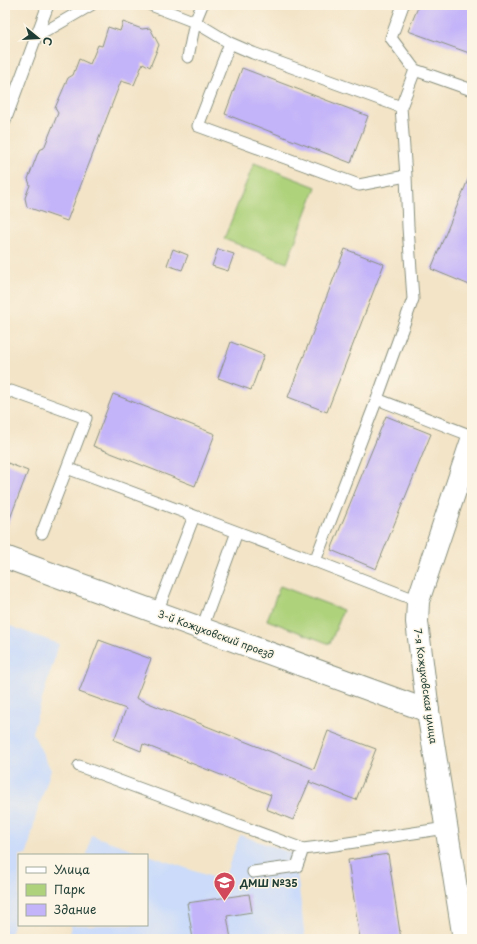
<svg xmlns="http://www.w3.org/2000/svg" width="477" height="944" font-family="'Playpen Sans',sans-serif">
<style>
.built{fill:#cbdbf9}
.green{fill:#aed27b;stroke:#668858}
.building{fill:#c3b3f9}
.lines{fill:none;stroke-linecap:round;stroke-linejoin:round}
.service-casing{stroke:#89907e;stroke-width:13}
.minor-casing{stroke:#89907e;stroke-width:24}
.tertiary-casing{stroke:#89907e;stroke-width:24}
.service{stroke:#fff;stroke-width:11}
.minor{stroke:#fff;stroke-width:22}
.tertiary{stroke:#fff;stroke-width:22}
.labels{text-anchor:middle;stroke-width:3;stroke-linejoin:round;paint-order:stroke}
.street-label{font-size:10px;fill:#1f3d34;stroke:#fcf5e5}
.poi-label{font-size:10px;font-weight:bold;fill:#1f3d34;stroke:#fcf5e5;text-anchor:start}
</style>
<rect width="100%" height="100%" fill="#fcf5e5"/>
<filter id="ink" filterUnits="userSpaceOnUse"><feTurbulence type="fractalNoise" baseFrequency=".025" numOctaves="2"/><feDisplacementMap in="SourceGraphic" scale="8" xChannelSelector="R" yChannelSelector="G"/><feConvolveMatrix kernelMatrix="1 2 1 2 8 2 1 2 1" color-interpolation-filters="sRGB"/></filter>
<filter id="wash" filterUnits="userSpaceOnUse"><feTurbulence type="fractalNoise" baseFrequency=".012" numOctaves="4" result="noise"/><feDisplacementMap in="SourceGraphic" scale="16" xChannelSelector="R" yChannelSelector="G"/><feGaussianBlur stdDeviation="0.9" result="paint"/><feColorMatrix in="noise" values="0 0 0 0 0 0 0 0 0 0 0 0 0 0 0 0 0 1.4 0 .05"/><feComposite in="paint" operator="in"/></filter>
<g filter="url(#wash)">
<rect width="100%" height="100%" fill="#f3e4c7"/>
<path class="built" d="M5 624 59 644 32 732 51 770 36 815 27 855H19V895L10 939H5Z
M91 835 223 881 240 835 295 854 305 939H68L71 925H147V855H87Z"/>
<path class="green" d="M254 163 316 187 287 263 224 239Z
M280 586 343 610 330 644 267 620Z"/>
<g id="blocks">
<path class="building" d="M419 5H472V54L408 31Z
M123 22 142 29 150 28 159 45 150 67 143 63 134 85 121 81 67 221 27 207 25 198 30 185 28 179 39 150 44 148 58 113 55 108 68 78 73 75 79 59 90 64 98 45 102 46 108 27 120 31Z
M242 68 368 116 351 163 225 114Z
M472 170V286L431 269Z
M173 249 188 255 182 270 167 265Z
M218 249 234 254 228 271 212 266Z
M345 249 384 264 327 412 288 397Z
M231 342 264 355 251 390 218 378Z
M113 394 215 434 195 486 93 446Z
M386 416 431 434 376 569 331 550Z
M5 462 28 471 6 529H5Z
M99 640 151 659 136 698 314 769 328 731 376 749 356 800 309 782 310 780 293 820 266 809 271 795 143 744 141 751 114 740 126 709 79 692Z
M388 854 401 939H360L348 860Z
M249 894 252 912 227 916 231 939H193L187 903Z"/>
</g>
</g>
<g filter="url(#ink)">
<use href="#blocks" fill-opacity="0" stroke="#89907e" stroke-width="1"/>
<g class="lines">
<defs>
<path id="service" d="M151 5 195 22 230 43 253 53 401 107
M403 5 391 38 415 70 401 107 406 176 408 227 413 299 377 399 315 561 418 601
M36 37 48 5
M230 43 198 126 359 185 406 176
M188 57 195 22 202 5
M415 70 472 90
M5 121 36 37 91 5
M5 394 11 391 86 418 67 468 237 532
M377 399 472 436
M42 533 67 468
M157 612 194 516
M202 628 237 532 315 561
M79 766 303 849 335 845 446 828
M253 872 297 866 303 849"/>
<path id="minor" d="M5 557 428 711"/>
<path id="tertiary" d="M464 939 428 711 417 622 418 601 472 440"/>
</defs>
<use href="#service" class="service-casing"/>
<use href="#minor" class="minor-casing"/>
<use href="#tertiary" class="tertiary-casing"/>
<use href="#service" class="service"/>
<use href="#minor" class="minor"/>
<use href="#tertiary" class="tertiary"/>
</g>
</g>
<defs>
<symbol id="school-pin" viewBox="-11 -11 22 30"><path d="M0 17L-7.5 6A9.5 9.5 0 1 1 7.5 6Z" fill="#d1495b" stroke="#fcf5e5"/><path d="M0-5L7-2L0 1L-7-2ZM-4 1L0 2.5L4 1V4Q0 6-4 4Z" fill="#fff"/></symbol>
</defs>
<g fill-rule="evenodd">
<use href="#school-pin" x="212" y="870" width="25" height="34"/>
</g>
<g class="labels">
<g class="street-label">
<text transform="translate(216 634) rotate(20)" y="4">3-й Кожуховский проезд</text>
<text transform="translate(426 686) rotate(82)" y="4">7-я Кожуховская улица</text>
</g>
<g class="poi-label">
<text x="240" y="887">ДМШ №35</text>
</g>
</g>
<rect width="477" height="944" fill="none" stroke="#fcf5e5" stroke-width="20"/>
<rect x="18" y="854" width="130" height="72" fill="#fcf5e5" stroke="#a4ab9e"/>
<rect x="26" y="867" width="20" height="6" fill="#ffffff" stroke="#a4ab9e"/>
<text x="54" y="874" font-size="12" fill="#1f3d34">Улица</text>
<rect x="26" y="884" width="20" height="12" fill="#aed27b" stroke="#a4ab9e"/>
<text x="54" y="894" font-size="12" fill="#1f3d34">Парк</text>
<rect x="26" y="904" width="20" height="12" fill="#c3b3f9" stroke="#a4ab9e"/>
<text x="54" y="914" font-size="12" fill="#1f3d34">Здание</text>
<g transform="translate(38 38) rotate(108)" stroke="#fcf5e5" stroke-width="3" paint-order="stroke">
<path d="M0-3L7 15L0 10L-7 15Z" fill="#1f3d34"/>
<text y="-6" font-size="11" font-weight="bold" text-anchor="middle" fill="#1f3d34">С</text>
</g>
</svg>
